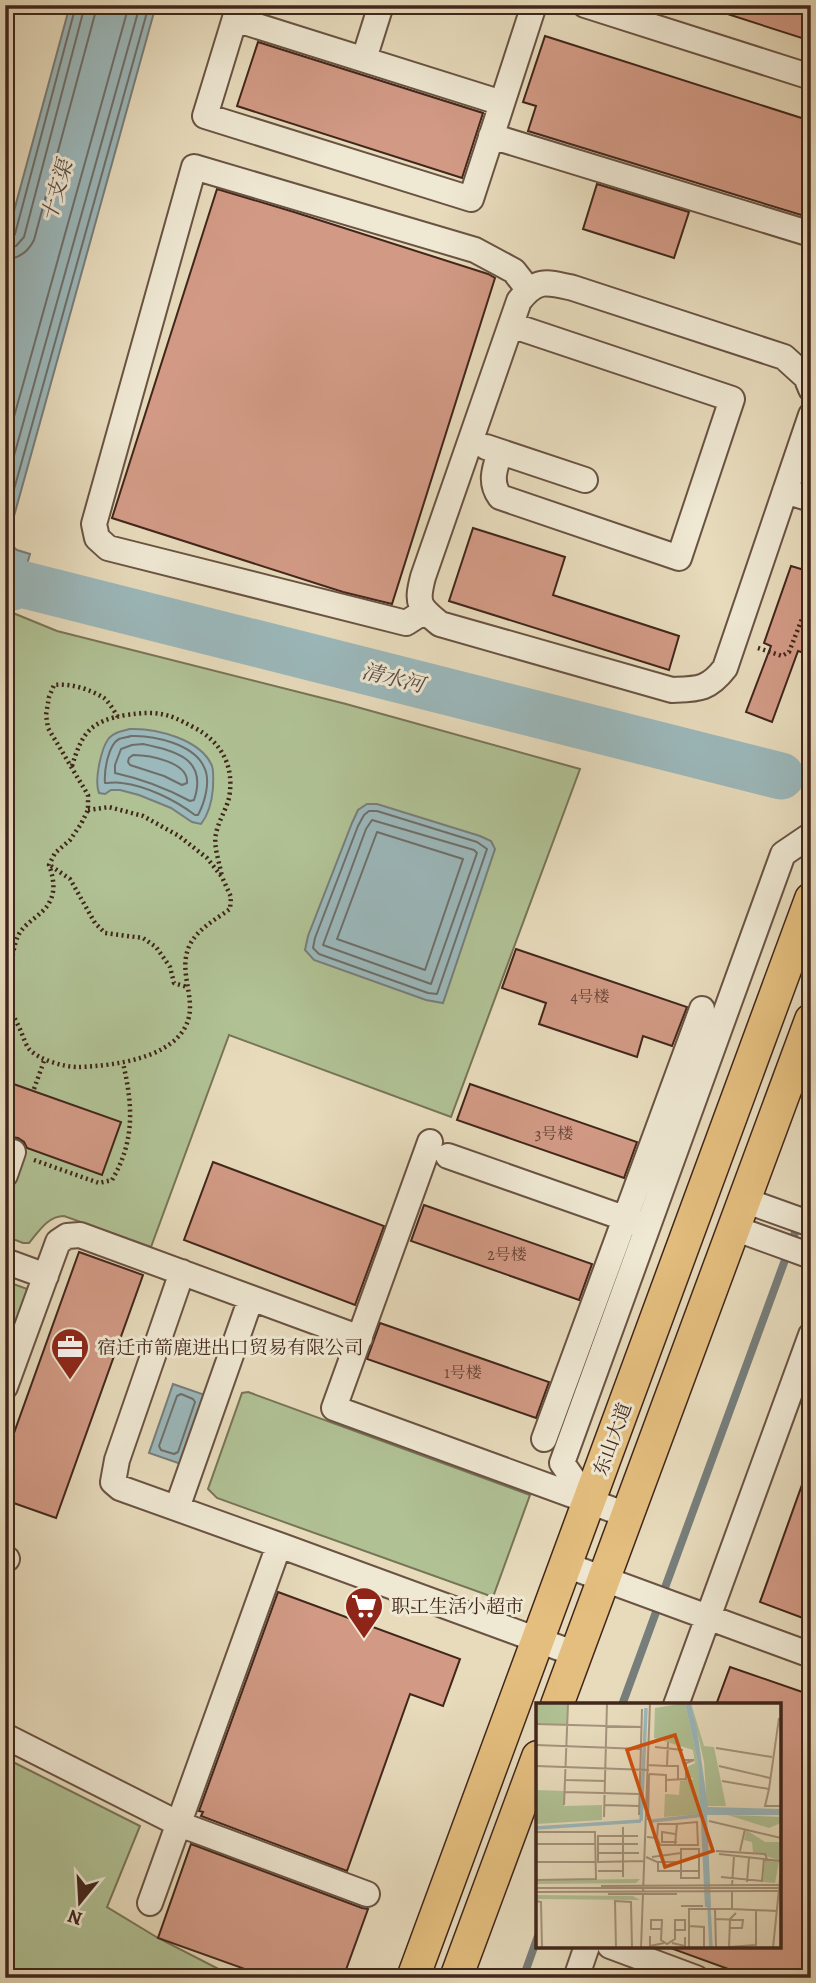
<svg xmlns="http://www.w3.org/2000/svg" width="816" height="1983" font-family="Alegreya,'Noto Serif SC',serif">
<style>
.green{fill:#b0c194;stroke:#787458;stroke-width:2}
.water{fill:#9bb8bb;stroke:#777e7b;stroke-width:2}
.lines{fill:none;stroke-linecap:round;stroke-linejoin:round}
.shore{stroke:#6e6f6b;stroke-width:2}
.stream{stroke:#777e7b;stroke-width:8}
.river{stroke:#9bb8bb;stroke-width:47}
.building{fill:#d29a85;stroke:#41261b;stroke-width:2}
.minor-casing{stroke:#6a5343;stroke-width:28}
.major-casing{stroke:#41261b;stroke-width:35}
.path{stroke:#41261b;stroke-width:4.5;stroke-dasharray:2 3.5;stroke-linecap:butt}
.minor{stroke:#efe8d3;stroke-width:24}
.major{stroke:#e4be7e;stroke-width:32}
.labels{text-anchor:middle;stroke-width:6;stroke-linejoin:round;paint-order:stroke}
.number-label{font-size:16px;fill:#654336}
.poi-label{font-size:19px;fill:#41261b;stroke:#efe8d3;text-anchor:start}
.street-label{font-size:19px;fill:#41261b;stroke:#efe8d3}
.water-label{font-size:21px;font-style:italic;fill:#584a43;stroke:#efe8d3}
.inset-river{fill:none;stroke:#9bb8bb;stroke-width:3.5}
.inset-road{fill:none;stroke:#a5937c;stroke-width:2}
.view{fill:#cf510e;fill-opacity:0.15;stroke:#cf510e;stroke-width:3.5}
.inset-edge{fill:none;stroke:#41261b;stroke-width:3.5}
</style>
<rect width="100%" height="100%" fill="#e7dbbc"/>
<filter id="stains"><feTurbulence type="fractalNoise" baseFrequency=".00286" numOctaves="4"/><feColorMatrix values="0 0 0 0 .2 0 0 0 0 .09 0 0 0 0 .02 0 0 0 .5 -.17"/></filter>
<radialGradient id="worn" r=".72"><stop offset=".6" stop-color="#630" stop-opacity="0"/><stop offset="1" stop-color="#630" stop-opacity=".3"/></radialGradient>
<path class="green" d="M13 613 57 631 346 704 580 769 451 1117 229 1035 151 1247 64 1216C48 1216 39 1231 29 1243H23L5 1236V615Z
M5 1281 33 1291 5 1367Z
M248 1392 530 1495 493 1597 217 1498 208 1489 242 1393Z
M5 1758 140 1826 107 1907 158 1938 236 1978H5Z"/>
<path class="water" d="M70 5H156L14 516 5 523V244Z
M5 540 17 550 30 554 13 613 5 615Z
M130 729C155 728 201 739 212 766 214 772 213 780 213 788 212 800 209 814 201 824L192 822 171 808 139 795 120 790H111L105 794 99 793C94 781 101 748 109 738 115 732 122 731 130 729Z
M367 804H377L480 836 491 841 495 849 443 1003 426 1000 314 960 305 950 308 936 352 823 358 810Z
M173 1384 205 1395 181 1464 149 1453Z"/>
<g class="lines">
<path class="shore" d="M5 240 12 239 15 234 76 5
M5 249 16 246 24 237 85 5
M5 259C19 259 28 252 34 240L95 14 96 5
M5 449 129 5
M5 488 140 5
M5 514 8 511 149 5
M131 736C153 735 194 744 204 767 211 780 205 802 198 815H195C175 800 147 786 122 783 116 782 110 783 105 783 104 771 108 745 119 739 121 738 129 737 131 736Z
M143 744C176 751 208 759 194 800L190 801C166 788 142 779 115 773V765L121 749 132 745Z
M133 755C149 755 189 762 187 783L182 785 164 776 130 765 128 762 129 758Z
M369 811H377L477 842 487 849 437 994 428 993 319 954 313 948 315 938 358 826 364 815Z
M372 820 474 850 477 853 431 984 323 945 366 829Z
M377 832 463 859 425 970 337 939Z
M181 1394 193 1399 195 1402 178 1452 174 1454 161 1450 159 1446 177 1396Z"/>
<path class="stream" d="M622 1705 811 1189
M523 1978 538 1936"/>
<path class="river" d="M5 589 21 584 781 776"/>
</g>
<path class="building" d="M715 5H811V41L715 10Z
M545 36 811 121V218L528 131 536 106 523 102Z
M258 42 483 113 462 178 237 106Z
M597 184 689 212 674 258 583 229Z
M217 189 294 212 488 274 495 278 392 604 343 592 112 518Z
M473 528 565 557 553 595 679 636 669 670 449 601Z
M791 566 811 572V655L798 651 772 722 746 712 771 646 764 643Z
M516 949 687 1007 672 1046 643 1036 637 1057 539 1024 546 1003 502 988Z
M5 1081 121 1122 102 1175 27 1148 24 1142 18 1138 11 1137 5 1140Z
M470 1084 637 1142 624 1178 457 1120Z
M213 1162 384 1226 355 1305 184 1240Z
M424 1205 592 1264 579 1300 411 1241Z
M79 1252 143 1275 56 1518 5 1500V1458Z
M380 1323 549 1382 536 1418 367 1359Z
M808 1468 811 1469V1621L760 1602Z
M278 1592 460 1659 443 1706 410 1694 347 1871 201 1816 203 1812 199 1811Z
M730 1667 811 1695V1978H753L673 1949 674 1946H779V1705H716Z
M191 1844 362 1908 368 1909 343 1978H270L158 1938Z"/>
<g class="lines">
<defs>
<path id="minor" d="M239 5 205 116 471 199 534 5
M585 5 811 77
M235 19 502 103
M364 59 381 5
M491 136 811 234
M811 389 806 377 784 357 573 288C547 282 537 278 519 301L423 577C416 604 419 607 440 624L672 690C698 689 708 690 725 668L811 415
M486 447 585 480
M500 452C495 468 489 482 500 497L679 558 732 399 511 325
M785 491 811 499
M425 611 406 623 108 548 97 538 94 524 194 167 475 250 514 271 528 289
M430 1142 334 1408 627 1515
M448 1156 641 1224
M5 1175 13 1152
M744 1200 811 1224
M734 1228 811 1256
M5 1261 46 1276
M182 1272 117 1460 113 1482 120 1488 279 1545
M5 1387 58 1242 67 1236 80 1235 360 1338
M544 1439 702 1009
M589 1502 562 1463 783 854 811 835
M177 1508 251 1298
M5 1558 7 1559
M566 1565 811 1655
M676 1705 811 1335
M5 1736 179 1824 367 1894
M150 1903 279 1545 576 1654
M610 1946 696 1978
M576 1978 587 1946"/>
<path id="major" d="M557 1705 811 1020
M413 1978 811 899
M456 1978 538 1757"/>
</defs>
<use href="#minor" class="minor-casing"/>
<use href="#major" class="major-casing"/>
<path class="path" d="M758 648 782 656 789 652 811 596
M72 766C82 733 90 721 126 715 156 711 166 712 193 727 221 741 235 766 229 798 226 810 218 822 216 834 213 846 220 864 222 877
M88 810 109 807 143 816 179 836 207 858 222 877 231 897 230 909C215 920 195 930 188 949 181 969 190 988 190 1007 190 1057 115 1066 78 1067 64 1067 39 1060 29 1049 26 1045 24 1039 22 1034 19 1026 14 1018 11 1010 7 995 11 951 18 936 25 921 44 915 50 901 56 890 53 876 49 865L55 853 70 840 81 824 88 810V795L48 728 46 715 49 697 54 685C70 683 90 689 104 698 109 702 114 711 118 717
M51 866 70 879 95 923 105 933 143 938 156 947 170 967 174 983 187 987
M34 1089 45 1058
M34 1160 99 1183 112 1180C135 1141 133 1106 123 1063"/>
<use href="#minor" class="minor"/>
<use href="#major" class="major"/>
</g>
<defs>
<symbol id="office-pin" viewBox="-11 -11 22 30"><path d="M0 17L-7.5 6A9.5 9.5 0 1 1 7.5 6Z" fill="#8f2418" stroke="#efe8d3"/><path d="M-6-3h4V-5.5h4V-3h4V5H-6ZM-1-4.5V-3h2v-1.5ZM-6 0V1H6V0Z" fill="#fff"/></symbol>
<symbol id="supermarket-pin" viewBox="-11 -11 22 30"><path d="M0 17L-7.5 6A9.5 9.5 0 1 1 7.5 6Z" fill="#8f2418" stroke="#efe8d3"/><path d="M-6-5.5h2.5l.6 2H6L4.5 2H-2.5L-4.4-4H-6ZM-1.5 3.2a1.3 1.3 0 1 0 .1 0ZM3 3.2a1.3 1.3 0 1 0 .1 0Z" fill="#fff"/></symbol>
</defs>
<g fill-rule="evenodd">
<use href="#office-pin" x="48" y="1325" width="44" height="60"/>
<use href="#supermarket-pin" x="342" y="1584" width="44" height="60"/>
</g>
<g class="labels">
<g class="number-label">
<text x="590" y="1002">4号楼</text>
<text x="554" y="1139">3号楼</text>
<text x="507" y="1260">2号楼</text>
<text x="463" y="1378">1号楼</text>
</g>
<g class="poi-label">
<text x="97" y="1354">宿迁市箭鹿进出口贸易有限公司</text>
<text x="391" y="1613">职工生活小超市</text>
</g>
<g class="street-label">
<text transform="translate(612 1439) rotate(-70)" y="7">东山大道</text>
</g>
<g class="water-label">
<text transform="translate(57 191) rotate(-74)" y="7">十支渠</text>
<text transform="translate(393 678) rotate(14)" y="7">清水河</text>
</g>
</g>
<g transform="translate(536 1703)">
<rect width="245" height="245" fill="#e7dbbc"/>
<path d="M0 0H32L31 21 0 22ZM149 0 162 60 166 111 128 114 129 91 143 92 144 78 158 76 150 73 151 64 159 60 157 47 118 35 119 5ZM155 0 168 43 178 44 190 103H171L168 59ZM0 87 28 88V103L66 102V117L0 121ZM192 112 245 114V120L233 125ZM210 127 229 139H245L243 157 217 149 216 139 208 137ZM229 157 243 158 239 180 227 179ZM104 176 100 180 0 181V177ZM0 192 97 193 104 197 0 196Z" fill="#b0c194"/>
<path d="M149 0H155L161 26 172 104 245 106V112H171L175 204H169L162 60Z" fill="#9bb8bb"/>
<path class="inset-river" d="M105 118 110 5M116 118 168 112M0 125 105 118M173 204 175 245"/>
<path class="inset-road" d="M0 21 106 24M0 42 105 46M119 44 147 47M180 45 236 54M111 62 131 63 132 39M0 63 113 67M131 63H142V77M183 63 234 75M113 71 130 72V89M30 77 69 78M130 77 150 76V60L158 57H147M186 78 233 86 243 15M233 86 229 103H245M29 89 103 91M28 102 32 1M68 102 103 103M103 112 106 6M68 114 71 0M112 117 113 71M173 118 245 135M140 121 161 119 162 142H140M0 129H59L60 176 0 177M139 131 126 129V139H141M102 133H62V159L108 158M111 134 121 135 122 121H141L139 142H124L121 135M0 141H59M62 141H102M145 146H163V175H145ZM180 148 229 151 231 156M204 148 209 126M62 150H103M183 151 245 158M110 154 121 159H145M116 154 145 150M0 159H59M122 159V168H163M62 168H87M87 174V124M185 174 226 178 228 156M211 179 213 155M65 183 245 182M196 183 198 153M0 185H245M0 189 245 188M72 191H141M0 198 5 199 6 245M145 203H167M179 206 180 245M196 206 241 208M179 216 207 217 206 225H193M153 223 168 224V245M125 226H115V217H126L125 237 131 241 139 236V217H149V227H139M114 233V243L128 240M136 240 149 243V234M193 244 220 242V208M80 245 79 198 95 199 96 245M105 245 114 0M153 245V206H196V189M193 245 194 216 200 210M237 245 245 166"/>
<path class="view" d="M139 32 177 148 129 164 91 47Z"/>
<rect width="245" height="245" class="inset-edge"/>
</g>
<rect width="816" height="1983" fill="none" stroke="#e7dbbc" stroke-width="28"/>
<rect x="7" y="7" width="802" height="1969" fill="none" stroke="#41261b" stroke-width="3.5"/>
<rect x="14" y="14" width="788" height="1955" fill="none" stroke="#41261b" stroke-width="2"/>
<g transform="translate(80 1902) rotate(198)" stroke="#efe8d3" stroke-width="5" paint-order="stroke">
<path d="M0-5L12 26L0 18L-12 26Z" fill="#41261b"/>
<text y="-10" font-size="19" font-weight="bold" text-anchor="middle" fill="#41261b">N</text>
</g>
<rect width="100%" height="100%" filter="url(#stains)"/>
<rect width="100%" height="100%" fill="url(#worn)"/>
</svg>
